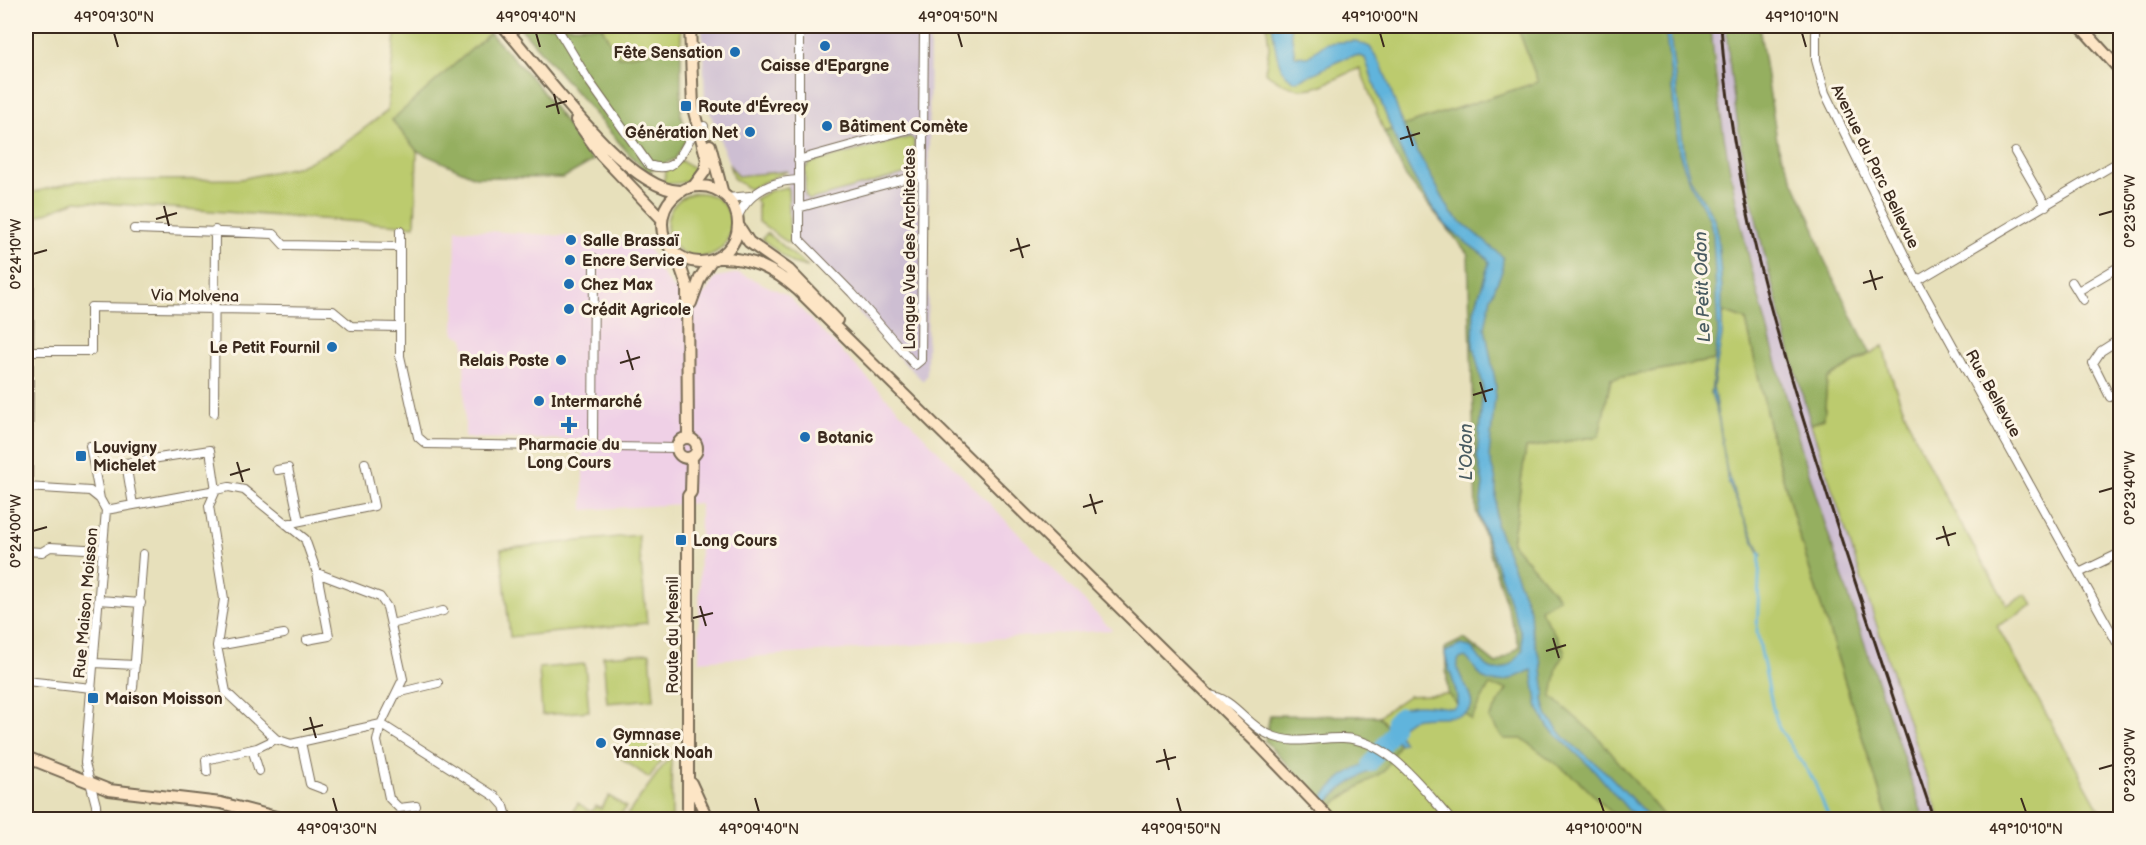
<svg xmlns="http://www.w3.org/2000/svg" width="2146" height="845" font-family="'Balsamiq Sans',sans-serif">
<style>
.built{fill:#efd0e6}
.industrial{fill:#cdbed2}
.green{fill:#bccb6e;stroke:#7c7a46;stroke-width:1.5}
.forest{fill:#95af61;stroke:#686c40;stroke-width:1.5}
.water{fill:#60b4dc;stroke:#4e6f7d;stroke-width:1.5}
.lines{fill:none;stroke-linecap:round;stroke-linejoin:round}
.stream{stroke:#60b4dc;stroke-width:3}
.river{stroke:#60b4dc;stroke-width:16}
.street-casing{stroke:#776a55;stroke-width:10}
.secondary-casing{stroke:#776a55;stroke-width:14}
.street{stroke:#fff;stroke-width:8}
.secondary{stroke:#fde5c5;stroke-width:10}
.rail{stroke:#3b2a1e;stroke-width:3}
.ticks{fill:none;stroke:#3b2a1e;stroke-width:2}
.poi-dot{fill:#1f6fb2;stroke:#fcf5e5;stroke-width:2}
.labels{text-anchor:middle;stroke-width:6;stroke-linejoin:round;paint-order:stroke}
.poi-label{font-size:16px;font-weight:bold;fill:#3b2a1e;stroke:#fcf5e5;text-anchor:start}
.street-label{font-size:16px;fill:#3b2a1e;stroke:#fcf5e5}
.water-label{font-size:18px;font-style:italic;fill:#485a60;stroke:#fcf5e5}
.neatline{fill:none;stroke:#3b2a1e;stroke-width:2}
.ticks-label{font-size:15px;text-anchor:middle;fill:#3b2a1e}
</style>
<rect width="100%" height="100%" fill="#fcf5e5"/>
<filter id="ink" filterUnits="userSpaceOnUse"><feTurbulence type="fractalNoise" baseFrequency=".0167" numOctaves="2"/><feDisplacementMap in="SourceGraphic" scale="12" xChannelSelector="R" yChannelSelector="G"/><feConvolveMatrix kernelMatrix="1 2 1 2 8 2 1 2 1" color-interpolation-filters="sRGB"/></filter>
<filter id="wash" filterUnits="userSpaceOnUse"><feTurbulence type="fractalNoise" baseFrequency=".008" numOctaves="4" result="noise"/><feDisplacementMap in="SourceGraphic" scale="24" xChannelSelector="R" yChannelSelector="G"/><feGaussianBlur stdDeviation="1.35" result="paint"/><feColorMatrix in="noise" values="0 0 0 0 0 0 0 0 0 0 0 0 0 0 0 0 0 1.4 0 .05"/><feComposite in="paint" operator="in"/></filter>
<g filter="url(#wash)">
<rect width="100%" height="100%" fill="#e7e0bb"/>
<path class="built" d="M456 229 646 241 658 269 674 289 704 295 716 277 739 273 787 295 1112 630 699 661 700 503 583 510V440L465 438 464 338 454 334Z"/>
<path class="industrial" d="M702 26H930L927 375 923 381 886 345 844 295 790 240 788 171 737 176 729 164 705 99Z
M1711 26H1726L1742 150 1791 355 1940 819H1924L1794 430 1748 256 1727 160Z"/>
<path class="green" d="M396 26H484L490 33 392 120 417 151 415 226 76 201 26 221V194L78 181 241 179 300 166 341 146 387 111Z
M601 26H681V47L619 57Z
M1267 26H1517L1538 82 1384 132 1360 68C1319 85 1304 103 1265 72L1269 48Z
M910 137 914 140V166L907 173 809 200 805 195V169L810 163Z
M681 161 700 171C692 184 677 183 663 184L666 170Z
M729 164 737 176 788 171 749 189 733 178Z
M788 187 790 240 788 243 758 221V204L755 199 770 191Z
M667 225a32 32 0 1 1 64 0a32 32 0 1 1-64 0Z
M767 233 808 267 792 263 762 239Z
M1724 312 1746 320 1772 438 1798 532 1888 819 1321 820 1340 799 1383 771 1399 744 1379 716 1408 696 1448 694 1445 648 1464 639 1496 664 1520 647 1511 620 1558 597 1512 544 1526 448 1598 436 1611 379 1713 360Z
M1883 346C1905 438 1961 522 2007 605L2027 594 2033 606 1997 626 2103 816 2097 820 1940 819 1811 424 1824 419 1827 379Z
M638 535 647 623 510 637 501 549Z
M650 653 654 699 607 703 603 656Z
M585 664 589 711 542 715 539 668Z
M634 732 665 755 649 778 617 755Z
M671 755 672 819H624Z
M609 796 626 807 618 819H576L570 816 578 803 591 812 596 806 601 809Z"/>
<path class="forest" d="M519 26H601L619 57 681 47V116L689 135 675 159 647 172 628 153Z
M1517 26H1711C1719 142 1746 255 1778 367 1820 520 1874 669 1924 819H1888L1798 532 1772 438 1746 320 1724 312 1714 360 1611 379 1599 436 1526 448 1512 543 1559 598 1540 609 1565 651 1557 667 1552 697 1598 737 1666 819H1618L1579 781 1523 739H1504L1489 719 1507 689 1489 686 1471 720 1448 694 1445 648 1464 639 1496 664 1520 647 1476 510 1468 254 1406 177 1384 132 1538 82Z
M1726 26H1759L1778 146 1814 227 1823 257 1870 353 1827 379 1824 419 1811 424C1773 294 1736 161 1726 26Z
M490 33 537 84 593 161 563 178 475 177 417 151 392 120Z
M1270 715 1379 716 1399 744 1384 771 1340 799 1330 809 1265 741Z"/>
<path class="water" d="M1272 26H1290L1295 56 1308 57 1326 43 1356 41 1370 47 1382 66 1404 128 1452 214 1503 257 1502 271 1491 297 1485 328 1496 385 1489 457 1496 480V524L1530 610 1531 628 1541 663 1545 692 1543 699 1548 717 1566 739 1608 774 1651 819H1642L1629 811 1594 770 1549 728 1538 709 1532 670C1518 675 1495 691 1481 676 1475 670 1472 662 1465 657L1459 659C1448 678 1505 717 1440 717 1422 717 1409 716 1397 731L1404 743 1399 744 1388 727C1397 696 1428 706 1453 708L1457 705C1459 688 1446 669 1445 652L1461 645 1470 647C1477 652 1479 659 1485 665 1499 679 1516 662 1523 649L1521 633 1479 516 1483 484 1477 457 1483 386 1473 346 1474 311 1489 263 1487 258C1473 247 1456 237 1444 223 1406 176 1385 115 1365 58 1348 48 1313 79 1294 81 1275 72 1276 44 1272 26Z
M1665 26H1669L1685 159 1690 178 1713 216 1717 228 1722 288V336L1713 386 1727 472 1744 518 1762 555H1760L1728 482 1719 420 1711 394 1718 334 1713 235 1709 218 1689 182 1679 152Z
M1374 752 1380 756C1368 779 1341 783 1326 805L1321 799C1327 792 1334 784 1341 778 1353 768 1366 767 1374 752Z"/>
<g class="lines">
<path class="stream" d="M1760 553 1757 632 1773 709 1779 728 1813 779 1830 820"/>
<path class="river" d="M1370 764 1394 730V720L1401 715"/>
</g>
</g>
<g filter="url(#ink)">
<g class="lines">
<defs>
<path id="street" d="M556 26 589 81 649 165C686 178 682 133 704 126
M799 26V239L852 293 915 365 921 360 924 26
M1816 26V60L1825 93 1917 281
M2015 152 2046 206
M798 160 924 125
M2120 161 1917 281 2120 648
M727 198 750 196
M798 208 923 174
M737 218C749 192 770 181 798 180
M134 229 274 234 284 245 399 247
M400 231V356L418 437 426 444 677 448
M2072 282 2083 300
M2078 291 2120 266
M26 351H91V307L333 311 351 326 398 327
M2110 397 2093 363 2101 351 2120 339
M214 413 215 230
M90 446 100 499
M593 446 594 258
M277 470 288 468 299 521
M26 487 90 491 100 499 106 510 85 763 96 805 97 820
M28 487 30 246
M106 510 216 490 210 450 126 463 133 505
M286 524 374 506 365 463
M26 551 42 552 50 547 103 550
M2079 573 2120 553
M99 600 141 603
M391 624 443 611
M307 640 329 636 317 573
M217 646 284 634
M94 663 135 665
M26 681 92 688
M133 688 143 554
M397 693 438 683
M1209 695C1234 698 1247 726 1270 735 1294 746 1317 737 1343 738 1390 740 1422 788 1451 820
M381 724 291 744 276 739 226 692 217 646 224 599 209 506 216 490 229 487 244 490 305 539 317 573 380 597 387 607 403 679 381 724 377 741 389 798 399 808 416 806
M381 724 496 797 504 806 508 820
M301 742 310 784 323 789
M252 749 259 771
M207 772 206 760 257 748 276 739"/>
<path id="secondary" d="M503 26C539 66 627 193 682 191
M690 26 693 108 707 160 705 171 694 186
M2080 26 2120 70
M576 120 601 155 662 219
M710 145 723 194
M662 224a38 38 0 1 1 76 0a38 38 0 1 1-76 0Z
M738 225 749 242 789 270 837 320
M676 254 687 286 688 437
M718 258C750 257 774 269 798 290L1260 746 1331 820
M691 303 700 278 711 261
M677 448a10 10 0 1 1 20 0a10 10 0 1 1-20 0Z
M26 757 109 790 221 803 288 820
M691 783 708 820
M686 820 688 809V496L691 492 692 457"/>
</defs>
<use href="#street" class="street-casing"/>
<use href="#secondary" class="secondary-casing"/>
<use href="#street" class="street"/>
<use href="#secondary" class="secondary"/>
<path class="rail" d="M1721 26C1731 185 1776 337 1825 488 1860 599 1897 709 1934 820"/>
</g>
</g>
<path class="ticks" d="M114 33 118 47M536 33 540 47M958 33 962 47M1380 33 1384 47M1802 33 1806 47M554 94 559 114M546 107 567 101M1407 126 1413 146M1400 139 1420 133M164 206 169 226M2099 215 2113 211M156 219 177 213M1017 238 1023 258M1010 251 1030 245M33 254 47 250M1870 270 1876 290M1863 283 1883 277M627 350 633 370M620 363 640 357M1480 382 1486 402M1473 395 1493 389M237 462 243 482M230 475 250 469M2099 492 2113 488M1090 494 1096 514M1083 507 1103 501M1943 526 1949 546M33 531 47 527M1936 539 1956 533M700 606 706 626M693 618 713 613M1553 638 1559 658M1546 651 1566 645M310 717 316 738M303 730 323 725M1164 749 1169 770M1156 762 1176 757M2099 769 2113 765M333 798 337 812M755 798 759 812M1177 798 1181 812M1599 798 1604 812M2021 798 2026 812"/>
<g class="poi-dot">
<circle cx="825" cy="46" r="6"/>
<circle cx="735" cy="52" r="6"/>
<rect x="680" y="100" width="12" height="12" rx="3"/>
<circle cx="827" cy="126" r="6"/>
<circle cx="750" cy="132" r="6"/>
<circle cx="571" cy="240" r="6"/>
<circle cx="570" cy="260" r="6"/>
<circle cx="569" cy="284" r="6"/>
<circle cx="569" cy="309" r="6"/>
<circle cx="332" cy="347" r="6"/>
<circle cx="561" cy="360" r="6"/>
<circle cx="539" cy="401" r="6"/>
<path d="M566 416h6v6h6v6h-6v6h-6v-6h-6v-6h6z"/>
<circle cx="805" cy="437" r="6"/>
<rect x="75" y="450" width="12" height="12" rx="3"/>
<rect x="675" y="534" width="12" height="12" rx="3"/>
<rect x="87" y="692" width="12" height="12" rx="3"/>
<circle cx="601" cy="743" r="6"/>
</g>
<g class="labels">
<g class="poi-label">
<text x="723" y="58" text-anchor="end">Fête Sensation</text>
<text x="825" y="71" text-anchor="middle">Caisse d'Epargne</text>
<text x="698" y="112">Route d'Évrecy</text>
<text x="839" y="132">Bâtiment Comète</text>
<text x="738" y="138" text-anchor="end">Génération Net</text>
<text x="583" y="246">Salle Brassaï</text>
<text x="582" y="266">Encre Service</text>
<text x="581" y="290">Chez Max</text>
<text x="581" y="315">Crédit Agricole</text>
<text x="320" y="353" text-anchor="end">Le Petit Fournil</text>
<text x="549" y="366" text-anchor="end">Relais Poste</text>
<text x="551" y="407">Intermarché</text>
<text x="817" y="443">Botanic</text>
<text x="569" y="450" text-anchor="middle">Pharmacie du<tspan x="569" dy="18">Long Cours</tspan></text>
<text x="93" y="453">Louvigny<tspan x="93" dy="18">Michelet</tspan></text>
<text x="693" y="546">Long Cours</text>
<text x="105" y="704">Maison Moisson</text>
<text x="613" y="740">Gymnase<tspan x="613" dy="18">Yannick Noah</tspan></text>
</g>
<g class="street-label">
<text transform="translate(1876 166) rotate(64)" y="6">Avenue du Parc Bellevue</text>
<text transform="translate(909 249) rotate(-90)" y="6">Longue Vue des Architectes</text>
<text transform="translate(195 295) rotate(1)" y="6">Via Molvena</text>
<text transform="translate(1994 393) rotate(61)" y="6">Rue Bellevue</text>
<text transform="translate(85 603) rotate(-85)" y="6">Rue Maison Moisson</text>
<text transform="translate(672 635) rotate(-90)" y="6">Route du Mesnil</text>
</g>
<g class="water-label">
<text transform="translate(1702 287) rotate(-92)" y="6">Le Petit Odon</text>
<text transform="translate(1466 452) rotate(-90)" y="6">L'Odon</text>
</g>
</g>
<rect width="2146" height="845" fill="none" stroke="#fcf5e5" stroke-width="66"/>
<rect x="33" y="33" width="2080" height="779" class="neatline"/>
<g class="ticks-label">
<text x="114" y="22">49°09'30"N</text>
<text x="536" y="22">49°09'40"N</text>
<text x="958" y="22">49°09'50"N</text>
<text x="1380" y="22">49°10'00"N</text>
<text x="1802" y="22">49°10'10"N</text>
<text transform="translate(2130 211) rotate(-90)" y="5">0°23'50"W</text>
<text transform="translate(16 254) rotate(-90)" y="5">0°24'10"W</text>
<text transform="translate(2130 488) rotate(-90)" y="5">0°23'40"W</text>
<text transform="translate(16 531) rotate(-90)" y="5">0°24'00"W</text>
<text transform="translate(2130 765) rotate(-90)" y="5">0°23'30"W</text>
<text x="337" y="834">49°09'30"N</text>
<text x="759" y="834">49°09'40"N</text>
<text x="1181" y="834">49°09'50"N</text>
<text x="1604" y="834">49°10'00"N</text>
<text x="2026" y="834">49°10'10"N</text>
</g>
</svg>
